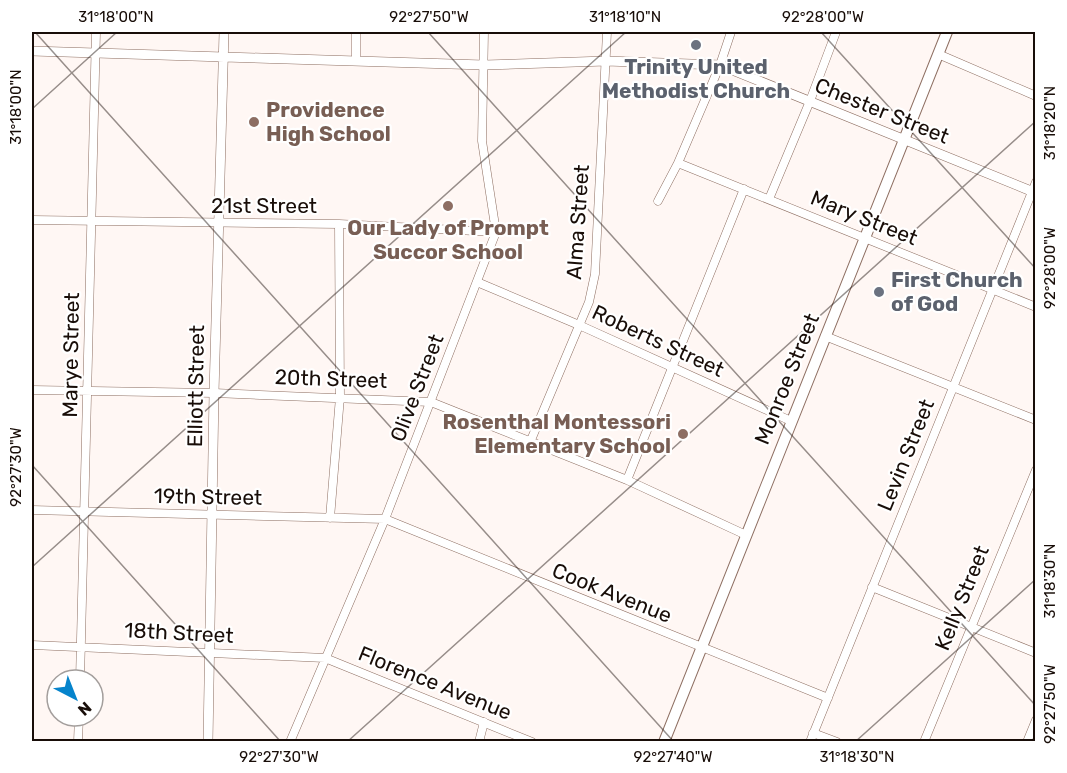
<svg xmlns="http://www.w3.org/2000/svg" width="1067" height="773" font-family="Rubik,sans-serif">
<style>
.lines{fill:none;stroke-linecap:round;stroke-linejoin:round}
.minor-casing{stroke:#8e6f62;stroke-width:9}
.tertiary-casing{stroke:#8e6f62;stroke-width:10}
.secondary-casing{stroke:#8e6f62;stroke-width:12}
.minor{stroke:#fff;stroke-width:8}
.tertiary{stroke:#fff;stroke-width:9}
.secondary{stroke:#fff;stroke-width:10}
.ticks{fill:none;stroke:#180d08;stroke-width:1.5;stroke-opacity:0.45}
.worship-dot{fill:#6b7280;stroke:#fff;stroke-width:2}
.education-dot{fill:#8d6e63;stroke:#fff;stroke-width:2}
.labels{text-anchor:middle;stroke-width:4.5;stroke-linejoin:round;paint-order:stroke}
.worship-label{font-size:21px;font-weight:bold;fill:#5b616d;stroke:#fff}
.education-label{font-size:21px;font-weight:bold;fill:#785e54;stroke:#fff;text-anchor:start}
.street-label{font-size:21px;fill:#180d08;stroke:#fff}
.neatline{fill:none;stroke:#180d08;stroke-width:2}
.ticks-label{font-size:15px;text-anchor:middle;fill:#180d08}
</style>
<rect width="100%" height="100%" fill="#fff7f4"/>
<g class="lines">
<defs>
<path id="minor" d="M938 54 1036 96
M356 60V32
M678 163 1036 307
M769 199 810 101 836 32
M658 201 678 163 720 65 731 32
M32 220 339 224 496 232
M477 282 579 325 791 421
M825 336 1036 420
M32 390 214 393 431 402 627 480 746 535
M531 440 589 302 595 274 607 32
M627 480 744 189
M32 510 385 519 828 698
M330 518 340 397 339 224
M872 587 1036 653
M32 645 325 658 532 742
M80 680 96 32
M813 733 837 742
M78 742 79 716
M290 742 385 519 496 232 482 141 484 32
M479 742 484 722
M810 742 1036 182
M924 742 1036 470
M1027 742 1036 720"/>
<path id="tertiary" d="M32 51 484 65 606 61 720 65 1036 193
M208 742 214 393 224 32"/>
<path id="secondary" d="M664 742 947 32"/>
</defs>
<use href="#minor" class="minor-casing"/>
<use href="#tertiary" class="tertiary-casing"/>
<use href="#secondary" class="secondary-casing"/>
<use href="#minor" class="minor"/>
<use href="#tertiary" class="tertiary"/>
<use href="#secondary" class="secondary"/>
</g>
<path class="ticks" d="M35 32 674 742M428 32 1036 706M821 32 1036 269M32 109 117 32M32 465 281 742M32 567 626 32M347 742 1036 121M855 742 1036 579"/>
<g class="worship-dot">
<circle cx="696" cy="45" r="6"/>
<circle cx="879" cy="292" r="6"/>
</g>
<g class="education-dot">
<circle cx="254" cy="122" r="6"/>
<circle cx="448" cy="206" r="6"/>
<circle cx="683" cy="434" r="6"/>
</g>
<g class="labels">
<g class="worship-label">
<text x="696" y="74">Trinity United<tspan x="696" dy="24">Methodist Church</tspan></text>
<text x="891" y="287" text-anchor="start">First Church<tspan x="891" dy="24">of God</tspan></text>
</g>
<g class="education-label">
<text x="266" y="117">Providence<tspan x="266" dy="24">High School</tspan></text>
<text x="448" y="235" text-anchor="middle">Our Lady of Prompt<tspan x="448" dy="24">Succor School</tspan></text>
<text x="671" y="429" text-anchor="end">Rosenthal Montessori<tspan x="671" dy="24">Elementary School</tspan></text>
</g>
<g class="street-label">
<text transform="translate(882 111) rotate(22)" y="7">Chester Street</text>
<text x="264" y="213">21st Street</text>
<text transform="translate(864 218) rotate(22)" y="7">Mary Street</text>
<text transform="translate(578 222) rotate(-86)" y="7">Alma Street</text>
<text transform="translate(658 341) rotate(25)" y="7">Roberts Street</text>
<text transform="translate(71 355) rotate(-89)" y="7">Marye Street</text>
<text transform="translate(331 379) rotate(2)" y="7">20th Street</text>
<text transform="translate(787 379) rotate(-68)" y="7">Monroe Street</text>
<text transform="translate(196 386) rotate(-89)" y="7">Elliott Street</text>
<text transform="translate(417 388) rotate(-69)" y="7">Olive Street</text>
<text transform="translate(906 455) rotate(-68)" y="7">Levin Street</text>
<text transform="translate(208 497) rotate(1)" y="7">19th Street</text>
<text transform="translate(612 593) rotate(22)" y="7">Cook Avenue</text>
<text transform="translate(962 598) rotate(-68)" y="7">Kelly Street</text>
<text transform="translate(179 633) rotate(3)" y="7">18th Street</text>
<text transform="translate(435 683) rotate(22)" y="7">Florence Avenue</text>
</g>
</g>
<rect width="1067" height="773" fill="none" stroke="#ffffff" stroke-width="66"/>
<g transform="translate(75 698) rotate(138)"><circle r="28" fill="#ffffff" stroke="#a39e9c" stroke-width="1.5"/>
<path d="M0-4.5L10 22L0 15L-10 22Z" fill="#0684cc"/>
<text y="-9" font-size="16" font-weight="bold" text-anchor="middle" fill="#180d08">N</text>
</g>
<rect x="33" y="33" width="1001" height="707" class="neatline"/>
<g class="ticks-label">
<text x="116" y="22">31°18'00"N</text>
<text x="429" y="22">92°27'50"W</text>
<text x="625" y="22">31°18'10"N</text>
<text x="823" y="22">92°28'00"W</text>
<text transform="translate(16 107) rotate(-90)" y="5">31°18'00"N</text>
<text transform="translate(1050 123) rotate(-90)" y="5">31°18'20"N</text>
<text transform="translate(1050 268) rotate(-90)" y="5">92°28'00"W</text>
<text transform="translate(16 467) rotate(-90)" y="5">92°27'30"W</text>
<text transform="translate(1050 581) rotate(-90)" y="5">31°18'30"N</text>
<text transform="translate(1050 704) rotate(-90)" y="5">92°27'50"W</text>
<text x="279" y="762">92°27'30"W</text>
<text x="673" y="762">92°27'40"W</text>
<text x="857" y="762">31°18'30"N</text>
</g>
</svg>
